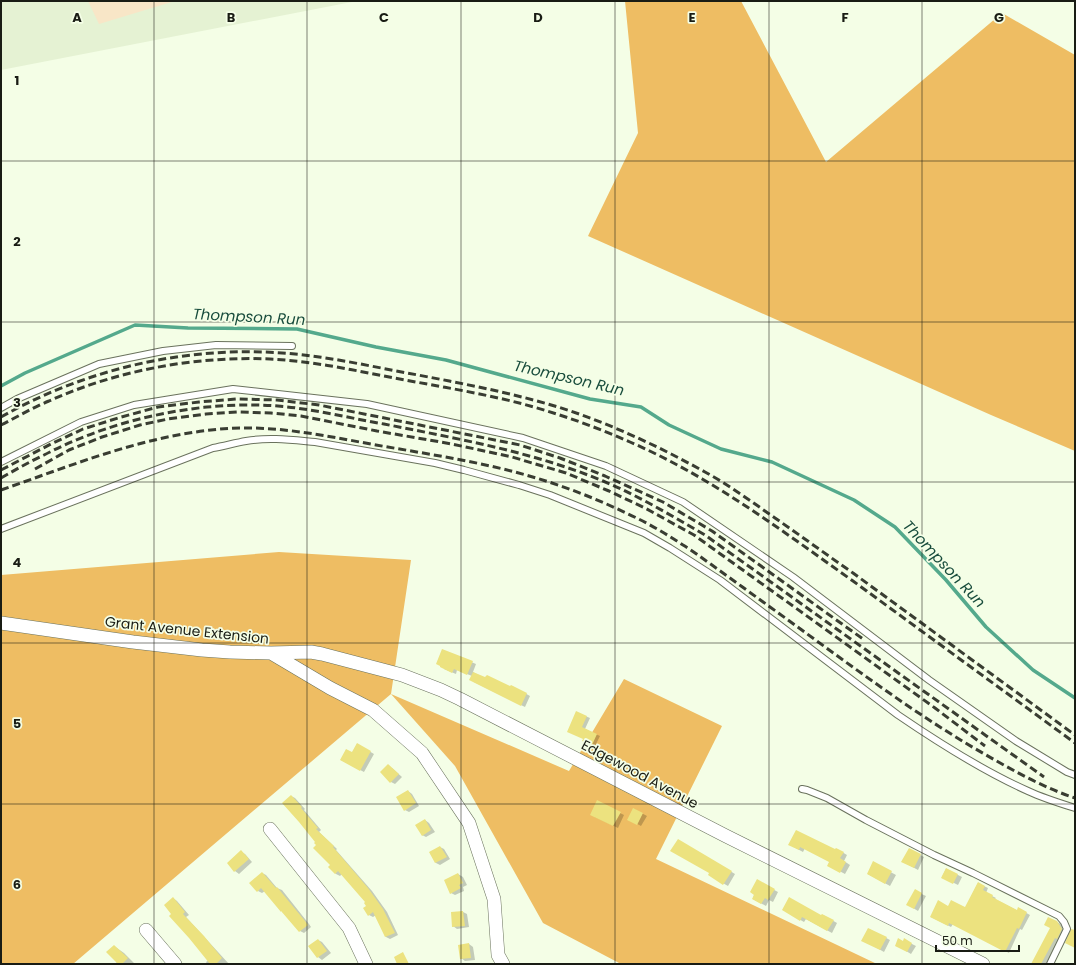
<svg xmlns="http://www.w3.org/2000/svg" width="1076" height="965" font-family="Poppins,sans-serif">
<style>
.built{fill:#e5f2d3}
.green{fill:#f8e6c7}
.forest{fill:#eebd63}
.shadow{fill:#0003}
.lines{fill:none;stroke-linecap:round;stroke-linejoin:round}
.stream{stroke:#54a98c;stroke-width:3.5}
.building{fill:#ece27f}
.lane-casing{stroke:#6a725d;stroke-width:8}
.street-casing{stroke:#6a725d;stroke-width:14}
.lane{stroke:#fff;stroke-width:6}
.street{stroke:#fff;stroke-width:13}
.rail{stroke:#393d32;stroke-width:3;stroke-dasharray:8 4;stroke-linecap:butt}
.grid{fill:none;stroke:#191c14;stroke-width:1;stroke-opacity:0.55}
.labels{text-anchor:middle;stroke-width:3.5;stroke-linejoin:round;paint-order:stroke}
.street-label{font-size:14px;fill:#191c14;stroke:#f4fee6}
.water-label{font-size:15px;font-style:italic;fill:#184c3c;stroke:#f4fee6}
.grid-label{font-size:13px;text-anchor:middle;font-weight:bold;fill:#191c14;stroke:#f4fee6;stroke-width:3.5;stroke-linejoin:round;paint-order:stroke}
</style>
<rect width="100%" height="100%" fill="#f4fee6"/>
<path class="built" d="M1 1H357L1 70Z"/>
<path class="green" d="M88 1H175L99 24Z"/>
<path class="forest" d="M625 1H741L826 162 1002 13 1075 55V451L991 415 588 236 638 133Z
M279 552 411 560 391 694 569 771 624 679 722 726 656 859 877 964H621L543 923 455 766 391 694 73 964H1V575Z"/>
<path class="shadow" d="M442 650 476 664 473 672 486 679 511 687 512 686 530 696 525 707 474 682 472 676 457 670 456 674 444 669Z
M576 712 590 718 585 729 600 736 595 746 587 742Z
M357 744 374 754 364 772 341 760 352 753Z
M392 768 402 777 395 784 391 782 381 772Z
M408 791 412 794 419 806 409 812 405 810Z
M291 796 295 798 305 809 304 810 321 830 319 832 337 849 336 850 372 891 387 912 398 935 390 939 386 937 376 915 373 917 369 915 367 902 342 874 340 876 336 874 329 867 331 865 317 845V842Z
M634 809 647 816 641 826 628 819Z
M620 813 624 815 618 828 595 817Z
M425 820 429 823 435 832 426 837 422 835Z
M790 845 836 851 837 849 847 855 844 861 850 865 845 874 828 865 830 861 805 848 803 852Z
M440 847 444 849 450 859 440 865 436 863 430 853Z
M909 849 924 857 918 870 907 864Z
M241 852 245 854 252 862 239 874 235 871 228 863Z
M710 859 735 874 728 886 709 875 710 873Z
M874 863 896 875 890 886 868 874Z
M946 869 962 877 958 885 942 877Z
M262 873 266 875 277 888 282 890 309 924 311 927 304 933 300 931 265 891 262 893 258 891Z
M458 874 463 877 467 885 463 887 464 891 455 895 451 893Z
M757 881 778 892 773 902 769 900 766 906 753 899Z
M978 883 988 888 986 893 996 898 995 899 1018 911 1019 909 1030 915 1022 930 1020 929 1009 953 953 924 951 927 931 917 948 907 965 909Z
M915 891 926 896 918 911 908 905Z
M173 898 177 901 189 915 186 917 229 964H207L206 962 209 960 173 914Z
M783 910 822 917 823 915 837 923 832 933 806 919 804 922Z
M463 912 467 914 469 927 457 929 453 926Z
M1057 922 1061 924 1065 932 1059 939 1046 964H1032Z
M869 929 890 940 884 952 863 940Z
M318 940 322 942 331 953 322 960 318 957 310 947Z
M904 940 916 946 911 954 896 945 903 942Z
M469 944 473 947 475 960 465 961 461 958Z
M114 946 124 953 135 964H115L117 962Z"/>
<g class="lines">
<path class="stream" d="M1 386 25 373 135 325 188 328 297 329 376 347 446 360 590 399 641 407 669 425 721 449 772 462 854 500 895 527 946 580 986 627 1033 670 1075 698"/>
</g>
<path class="building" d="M442 649 473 661 467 675 454 669 452 673 440 667V666L436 664Z
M473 672 485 677 487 675 510 686 511 685 527 693 521 706 469 680Z
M576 711 587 716 582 727 597 734 592 745 582 741 583 739 567 732Z
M357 743 371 751 360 771 340 760 346 749 352 752Z
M388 764 399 774 390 783 380 772Z
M408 790 416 803 404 811 396 797Z
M291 795 302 807 301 808 318 828 316 829 334 846 333 847 368 888 383 909 395 933 385 937 373 912 368 916 363 908 366 906 364 903 365 902 338 871 335 874 328 867 330 865 313 848 316 845 314 843 315 842 299 822 282 803Z
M597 800 621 812 613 826 590 815Z
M633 808 643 813 637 825 627 820Z
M425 819 431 830 422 836 415 825Z
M796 830 835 849 836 848 844 852 840 858 846 862 840 873 827 866 829 862 800 847 799 850 788 845Z
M678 839 732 871 723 885 708 875 709 873 670 851Z
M440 846 447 857 435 863 429 852Z
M909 848 921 854 914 868 901 862Z
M241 850 249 859 234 872 227 863Z
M873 861 892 871 885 884 867 874Z
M946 868 958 874 953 884 941 878Z
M262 872 276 888 277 887 305 921 308 925 299 932 281 911V912L261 888 257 892 249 883Z
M458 873 463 883 459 885 461 888 450 894 444 880Z
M757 879 775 889 768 900 765 898 761 904 752 899 754 895 750 892Z
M978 882 985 886 983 890 993 895 992 897 1017 910 1018 907 1027 912 1019 929 1017 928 1005 952 949 923 948 926 930 917 938 900 948 906 951 900 965 907Z
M915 889 922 893 914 909 906 905Z
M173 897 185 912 183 914 204 936 222 958 216 964H210L189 938 169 916 171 914 164 905Z
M789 897 821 915 822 914 834 920 827 931 802 917 800 921 782 910Z
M463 911 465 926 452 927 451 912Z
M1048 917 1057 921 1062 929 1057 939 1055 938 1041 964H1031L1050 928 1044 925Z
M868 928 887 937 880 950 861 941Z
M1071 929 1075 930V948L1065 943Z
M898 938 903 941 904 938 912 943 907 952 895 946Z
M318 939 327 951 317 958 308 946Z
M469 943 471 958 460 959 458 945Z
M114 945 128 958 122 964H118L106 952Z
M403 952 409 964H397L394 957Z"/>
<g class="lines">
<defs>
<path id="lane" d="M1 408 17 399 99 364 163 351 216 345 292 346
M1 462 81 422 134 405 233 389 367 404 523 438 606 466 683 502 793 577 929 680 1016 741 1067 772 1075 775
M1 529 213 448C224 446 235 443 246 441 269 437 292 440 315 442L435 463 464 470 519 485 550 495 644 533 670 548 720 580 898 715C939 743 983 771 1028 791 1043 798 1059 803 1075 808
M802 789 807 790 827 798 866 820 934 855 973 873 1059 916 1064 922 1067 929 1050 964"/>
<path id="street" d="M1 623 133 642 202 650 230 652 271 653 330 688 373 710 422 753 469 823 494 899 498 955 503 964
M271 653 311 652 322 654 402 675 441 690 460 699 726 836 983 964
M270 829 349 928 366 964
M146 930 175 964"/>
</defs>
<use href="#lane" class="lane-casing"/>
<use href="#street" class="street-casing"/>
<use href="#lane" class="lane"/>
<use href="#street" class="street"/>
<path class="rail" d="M1 417C86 369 185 346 282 353 328 356 373 367 418 375 465 384 512 393 558 407 609 423 658 446 705 472 729 485 752 502 775 518 801 536 827 555 853 573 927 627 1001 681 1075 735
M1 425C17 417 32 408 49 401 118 370 195 356 270 359 312 361 353 370 394 378 437 386 481 393 523 404 560 414 596 427 630 442 711 477 781 530 853 581 927 635 1001 689 1075 743
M35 469 69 450 102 437 140 425 168 419 206 414 238 412 271 413 301 416 377 431 452 444 512 457 566 473 609 491 645 508 694 535 935 708 985 746
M1 470 51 444 83 429 118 418 158 407 199 402 237 399 277 400 319 405 520 445 560 458 605 476 663 502 712 531 863 639
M1 478C15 470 29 462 44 455 94 429 150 413 207 407 230 405 254 404 278 406 314 409 349 418 384 424 459 439 533 452 603 481 639 496 672 516 705 535L1044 777
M1 490C70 466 138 438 211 430 267 423 321 435 376 445 422 453 469 460 515 472 553 482 591 496 626 513 646 522 665 533 683 545 693 551 702 558 712 565 731 579 751 593 770 607 837 655 903 706 974 748 1007 767 1039 786 1075 798"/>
</g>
<path class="grid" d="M154 1V964M307 1V964M461 1V964M615 1V964M769 1V964M922 1V964M1 161H1075M1 322H1075M1 482H1075M1 643H1075M1 804H1075"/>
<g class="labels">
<g class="street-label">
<text transform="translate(187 630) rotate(6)" y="5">Grant Avenue Extension</text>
<text transform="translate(640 774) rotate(28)" y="5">Edgewood Avenue</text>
</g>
<g class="water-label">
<text transform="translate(249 317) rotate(3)" y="5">Thompson Run</text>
<text transform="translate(569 378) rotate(13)" y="5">Thompson Run</text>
<text transform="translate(944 564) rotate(47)" y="5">Thompson Run</text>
</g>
</g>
<g class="grid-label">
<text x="77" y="22">A</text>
<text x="231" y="22">B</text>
<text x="384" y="22">C</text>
<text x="538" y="22">D</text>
<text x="692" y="22">E</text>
<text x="845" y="22">F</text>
<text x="999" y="22">G</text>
<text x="17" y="85">1</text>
<text x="17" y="246">2</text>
<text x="17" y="407">3</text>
<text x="17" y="567">4</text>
<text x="17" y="728">5</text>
<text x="17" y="889">6</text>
</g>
<rect width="1076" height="965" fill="none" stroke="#191c14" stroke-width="4"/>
<path d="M936 945v6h83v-6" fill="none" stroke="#191c14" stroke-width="2"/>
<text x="942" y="945" font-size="12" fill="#191c14" stroke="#f4fee6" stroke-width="3" paint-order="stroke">50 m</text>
</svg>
